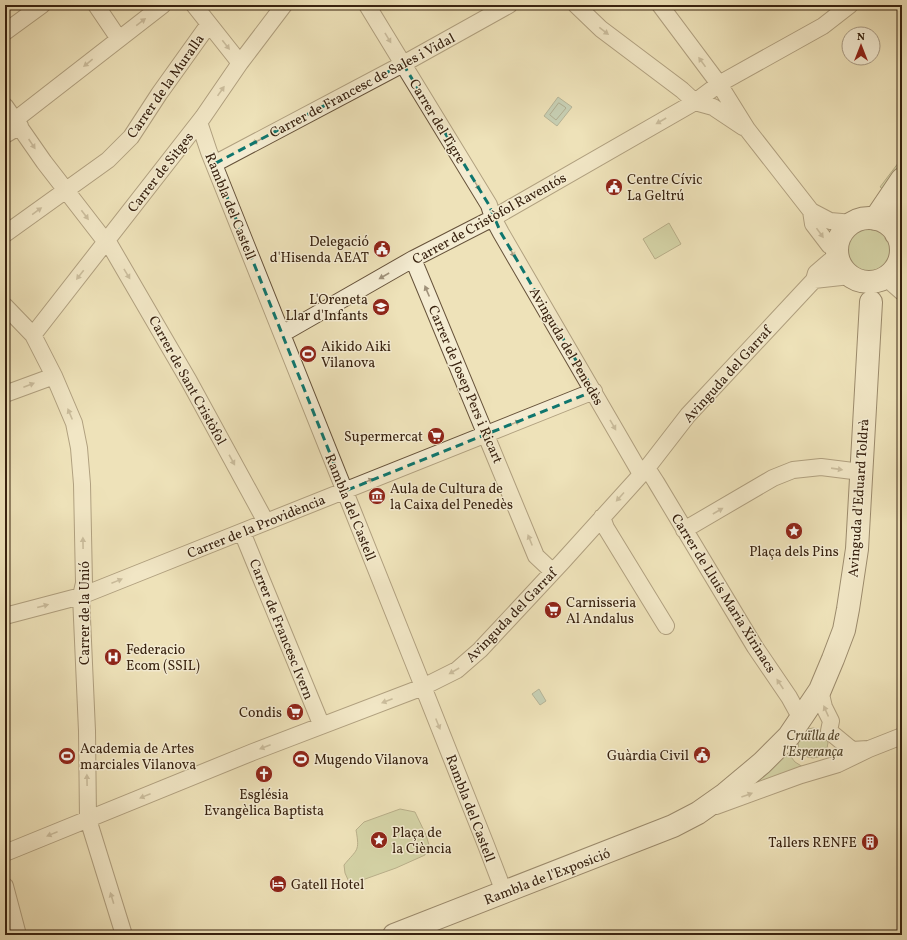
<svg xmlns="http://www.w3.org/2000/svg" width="907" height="940" font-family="Vollkorn,serif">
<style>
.green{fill:#b7c390;stroke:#787250}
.water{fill:#99bdb1;stroke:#727f70}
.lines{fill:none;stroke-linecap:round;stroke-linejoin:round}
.shore{stroke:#687060;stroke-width:1}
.street-casing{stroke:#66523a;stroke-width:18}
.secondary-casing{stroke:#38220f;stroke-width:24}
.street{stroke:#f4ecd2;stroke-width:16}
.secondary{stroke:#f4ecd2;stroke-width:22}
.oneway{fill:#9f917a}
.marked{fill:none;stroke:#0f766e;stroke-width:3;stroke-dasharray:8 5;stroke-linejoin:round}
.labels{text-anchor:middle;stroke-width:3;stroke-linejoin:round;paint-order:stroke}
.street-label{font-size:14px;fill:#38220f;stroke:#f4ecd2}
.poi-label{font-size:14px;fill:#38220f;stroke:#f4ecd2;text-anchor:start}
.park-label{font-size:14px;font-style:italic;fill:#584a2f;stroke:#f4ecd2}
</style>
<rect width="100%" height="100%" fill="#eee2b9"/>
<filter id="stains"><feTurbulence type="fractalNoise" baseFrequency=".005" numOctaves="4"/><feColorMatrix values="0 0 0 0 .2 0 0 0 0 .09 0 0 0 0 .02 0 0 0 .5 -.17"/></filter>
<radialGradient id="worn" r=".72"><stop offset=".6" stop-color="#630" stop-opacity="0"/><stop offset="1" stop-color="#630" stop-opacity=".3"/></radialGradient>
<path class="green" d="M902 158V169L886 191 880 187Z
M669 223 681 244 655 259 643 239Z
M867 226C871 227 876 226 879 228 883 229 886 233 888 236 904 262 873 289 851 266 845 260 843 245 849 238 853 232 861 229 867 226Z
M798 743a15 15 0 1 1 30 0a15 15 0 1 1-30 0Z
M787 752 795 762 803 767 743 789Z
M400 809 415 812 426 835 429 845 425 855 396 868 354 883 349 882 345 873 344 865C357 849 360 852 356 830L364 822Z"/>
<path class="water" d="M558 97 572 107 557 126 544 116Z
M539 689 546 701 540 705 532 694Z"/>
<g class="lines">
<path class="shore" d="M559 103 565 107 566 108 556 120 550 115Z"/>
<defs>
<path id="street" d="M96 5 119 39
M194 5 240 63
M367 5 489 205 493 218 501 233 641 474
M576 5 601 29 682 90 695 102 713 107 743 127
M660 5 719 84 747 129 811 211 830 221 853 223
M5 32 42 5
M5 106 44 162 102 237 107 240 189 381 266 522
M15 120 163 5
M199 122 209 152 418 674 486 845 504 892
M5 135 20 126
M214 164 403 64 509 5
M811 211 813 224 829 245 837 251
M5 234 108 160 131 137 159 94 209 24
M900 257 902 265
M413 259 536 556 552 571
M886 278 902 292
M814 280 850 276
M5 306 33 335 54 376 74 423 79 448 82 484 84 583 81 596 87 731 88 819 124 935
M282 334 413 259 493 218 695 102 719 84 823 26 850 5
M33 335 203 117 240 63 284 5
M5 394 54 376
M647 468 656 482 755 647 789 697 800 717
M602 517 606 528 666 626
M684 530 773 478 793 470 821 467 861 472
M242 532 319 719 320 726
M5 616 81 596 594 391
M820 690 824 707 831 721 829 731 852 750 868 749
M716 806 801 775 838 764 869 749 902 736
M5 853 253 752 423 687 457 670 480 650 563 561 647 468 688 415 814 280 816 273 837 255
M5 886 18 935"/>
<path id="secondary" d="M837 250a32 32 0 1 1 64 0a32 32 0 1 1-64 0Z
M875 219 902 179
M896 234 902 204
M394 935 673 826 698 813 725 794 762 763 789 736 820 690 833 659 844 630 848 609 857 549 871 302"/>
</defs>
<use href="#street" class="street-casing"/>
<use href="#secondary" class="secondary-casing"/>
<use href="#street" class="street"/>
<use href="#secondary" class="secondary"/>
</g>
<defs><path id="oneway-solid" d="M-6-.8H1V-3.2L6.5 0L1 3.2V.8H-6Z"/></defs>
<g class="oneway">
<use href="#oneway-solid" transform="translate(141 22) rotate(-37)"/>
<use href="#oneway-solid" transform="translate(604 31) rotate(38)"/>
<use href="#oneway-solid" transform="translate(388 38) rotate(59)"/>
<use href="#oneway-solid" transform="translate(226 45) rotate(52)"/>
<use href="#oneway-solid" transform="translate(702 62) rotate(-126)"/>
<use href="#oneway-solid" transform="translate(88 63) rotate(141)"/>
<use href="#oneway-solid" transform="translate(221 91) rotate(-55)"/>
<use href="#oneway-solid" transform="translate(661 121) rotate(150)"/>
<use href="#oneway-solid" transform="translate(257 141) rotate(152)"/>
<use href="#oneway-solid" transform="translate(32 144) rotate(56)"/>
<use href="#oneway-solid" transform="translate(477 185) rotate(59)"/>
<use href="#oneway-solid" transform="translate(37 211) rotate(-36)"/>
<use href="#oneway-solid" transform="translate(85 215) rotate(53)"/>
<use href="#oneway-solid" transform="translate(820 233) rotate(54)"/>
<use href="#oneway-solid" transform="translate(512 252) rotate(60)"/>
<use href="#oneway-solid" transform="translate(127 274) rotate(59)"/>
<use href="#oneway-solid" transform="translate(80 275) rotate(128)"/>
<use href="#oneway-solid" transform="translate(384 276) rotate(150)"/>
<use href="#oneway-solid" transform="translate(427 291) rotate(-113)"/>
<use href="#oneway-solid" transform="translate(29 385) rotate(-21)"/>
<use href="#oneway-solid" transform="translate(70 414) rotate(-113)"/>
<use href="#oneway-solid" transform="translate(515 423) rotate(-22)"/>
<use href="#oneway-solid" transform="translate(613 425) rotate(60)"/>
<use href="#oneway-solid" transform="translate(232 460) rotate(61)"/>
<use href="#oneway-solid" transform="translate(837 469) rotate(8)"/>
<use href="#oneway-solid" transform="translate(368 481) rotate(-22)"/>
<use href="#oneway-solid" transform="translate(620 497) rotate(132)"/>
<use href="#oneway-solid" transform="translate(718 511) rotate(-30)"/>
<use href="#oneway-solid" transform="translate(530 540) rotate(-112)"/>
<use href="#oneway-solid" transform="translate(83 543) rotate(-91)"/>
<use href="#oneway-solid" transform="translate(117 581) rotate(-22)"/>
<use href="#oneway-solid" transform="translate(43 606) rotate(-15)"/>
<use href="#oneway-solid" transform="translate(454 671) rotate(150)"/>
<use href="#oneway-solid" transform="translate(780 684) rotate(-124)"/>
<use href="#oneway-solid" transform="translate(387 701) rotate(159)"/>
<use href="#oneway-solid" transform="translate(826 711) rotate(-114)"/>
<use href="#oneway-solid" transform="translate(438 724) rotate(68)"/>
<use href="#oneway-solid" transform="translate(265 747) rotate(159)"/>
<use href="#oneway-solid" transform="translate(87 780) rotate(-91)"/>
<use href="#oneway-solid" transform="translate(747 795) rotate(-20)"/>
<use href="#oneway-solid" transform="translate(145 796) rotate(158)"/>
<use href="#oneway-solid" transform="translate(52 834) rotate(158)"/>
<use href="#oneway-solid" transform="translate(112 898) rotate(-107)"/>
</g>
<path d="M0 0H907V940H0ZM403 64 489 205 501 233 594 391 345 491 214 164Z" fill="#eee2b9" fill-opacity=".55" fill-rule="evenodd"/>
<path class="marked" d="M403 64 489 205 501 233 594 391 345 491 214 164Z"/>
<defs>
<symbol id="civic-disc" viewBox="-11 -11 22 22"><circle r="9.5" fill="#8f2418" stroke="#f4ecd2"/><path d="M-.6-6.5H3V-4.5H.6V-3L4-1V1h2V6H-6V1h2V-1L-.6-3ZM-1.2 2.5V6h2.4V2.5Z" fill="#fff"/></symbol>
<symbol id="school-disc" viewBox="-11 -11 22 22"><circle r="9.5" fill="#8f2418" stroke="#f4ecd2"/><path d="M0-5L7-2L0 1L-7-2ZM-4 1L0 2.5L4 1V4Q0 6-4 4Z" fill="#fff"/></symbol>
<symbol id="stadium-disc" viewBox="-11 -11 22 22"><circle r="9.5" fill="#8f2418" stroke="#f4ecd2"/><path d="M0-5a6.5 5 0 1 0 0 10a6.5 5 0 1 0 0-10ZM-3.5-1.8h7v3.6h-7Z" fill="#fff"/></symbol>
<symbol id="supermarket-disc" viewBox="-11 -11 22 22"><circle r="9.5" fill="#8f2418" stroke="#f4ecd2"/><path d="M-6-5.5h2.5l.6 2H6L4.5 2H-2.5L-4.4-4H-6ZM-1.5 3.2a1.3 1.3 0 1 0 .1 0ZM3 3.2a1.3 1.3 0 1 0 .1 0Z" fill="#fff"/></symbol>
<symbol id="museum-disc" viewBox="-11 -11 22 22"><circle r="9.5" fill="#8f2418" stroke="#f4ecd2"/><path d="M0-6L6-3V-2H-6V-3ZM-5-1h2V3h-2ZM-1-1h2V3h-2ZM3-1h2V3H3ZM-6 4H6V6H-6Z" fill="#fff"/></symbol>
<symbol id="sight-disc" viewBox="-11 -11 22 22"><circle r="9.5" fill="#8f2418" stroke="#f4ecd2"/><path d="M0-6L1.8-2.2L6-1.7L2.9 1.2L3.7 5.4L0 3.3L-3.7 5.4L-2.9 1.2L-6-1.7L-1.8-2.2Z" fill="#fff"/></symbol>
<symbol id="hospital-disc" viewBox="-11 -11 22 22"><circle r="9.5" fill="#8f2418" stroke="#f4ecd2"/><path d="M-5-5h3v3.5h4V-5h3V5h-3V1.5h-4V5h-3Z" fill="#fff"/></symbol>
<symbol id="church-disc" viewBox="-11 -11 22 22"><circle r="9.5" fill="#8f2418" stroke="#f4ecd2"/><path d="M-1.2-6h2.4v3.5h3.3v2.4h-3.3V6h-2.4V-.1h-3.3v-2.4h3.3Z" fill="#fff"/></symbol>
<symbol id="building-disc" viewBox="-11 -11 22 22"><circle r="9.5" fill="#8f2418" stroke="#f4ecd2"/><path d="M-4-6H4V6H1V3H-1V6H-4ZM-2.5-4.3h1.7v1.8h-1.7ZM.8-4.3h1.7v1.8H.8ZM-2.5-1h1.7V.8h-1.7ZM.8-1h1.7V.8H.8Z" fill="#fff"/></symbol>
<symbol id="hotel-disc" viewBox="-11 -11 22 22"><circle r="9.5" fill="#8f2418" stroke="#f4ecd2"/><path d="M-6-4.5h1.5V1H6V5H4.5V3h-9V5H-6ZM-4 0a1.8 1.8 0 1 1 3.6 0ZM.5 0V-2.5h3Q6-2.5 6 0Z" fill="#fff"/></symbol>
</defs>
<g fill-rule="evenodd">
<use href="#civic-disc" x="604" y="177" width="20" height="20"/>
<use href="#civic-disc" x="372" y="239" width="20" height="20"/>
<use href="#school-disc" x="371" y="297" width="20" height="20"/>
<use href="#stadium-disc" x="298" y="344" width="20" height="20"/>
<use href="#supermarket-disc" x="426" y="426" width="20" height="20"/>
<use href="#museum-disc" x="367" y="486" width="20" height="20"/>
<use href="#sight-disc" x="784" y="521" width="20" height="20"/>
<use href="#supermarket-disc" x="543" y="600" width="20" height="20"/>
<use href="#hospital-disc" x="103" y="647" width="20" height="20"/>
<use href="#supermarket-disc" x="285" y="702" width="20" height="20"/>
<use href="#civic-disc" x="692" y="745" width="20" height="20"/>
<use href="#stadium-disc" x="57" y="746" width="20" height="20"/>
<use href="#stadium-disc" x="291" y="749" width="20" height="20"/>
<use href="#church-disc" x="254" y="764" width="20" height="20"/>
<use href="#sight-disc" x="369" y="830" width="20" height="20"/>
<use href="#building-disc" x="860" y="832" width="20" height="20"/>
<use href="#hotel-disc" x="268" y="874" width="20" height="20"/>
</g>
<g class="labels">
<g class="street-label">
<text transform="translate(362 85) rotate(-28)" y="5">Carrer de Francesc de Sales i Vidal</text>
<text transform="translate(165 86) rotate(-55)" y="5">Carrer de la Muralla</text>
<text transform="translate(438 121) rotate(59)" y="5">Carrer del Tigre</text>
<text transform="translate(160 172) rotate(-52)" y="5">Carrer de Sitges</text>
<text transform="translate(231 206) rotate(68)" y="5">Rambla del Castell</text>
<text transform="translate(489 218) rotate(-29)" y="5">Carrer de Cristòfol Raventós</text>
<text transform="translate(567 346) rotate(60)" y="5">Avinguda del Penedès</text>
<text transform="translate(727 374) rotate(-48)" y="5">Avinguda del Garraf</text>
<text transform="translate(188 380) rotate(61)" y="5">Carrer de Sant Cristòfol</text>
<text transform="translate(466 384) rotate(67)" y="5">Carrer de Josep Pers i Ricart</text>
<text transform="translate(858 498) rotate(-86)" y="5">Avinguda d'Eduard Toldrà</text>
<text transform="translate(351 507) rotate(68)" y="5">Rambla del Castell</text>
<text transform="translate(256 526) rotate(-22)" y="5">Carrer de la Providència</text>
<text transform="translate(724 593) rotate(58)" y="5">Carrer de Lluís Maria Xirinacs</text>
<text transform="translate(84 613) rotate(-90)" y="5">Carrer de la Unió</text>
<text transform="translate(511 615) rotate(-46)" y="5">Avinguda del Garraf</text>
<text transform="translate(282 629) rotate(68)" y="5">Carrer de Francesc Ivern</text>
<text transform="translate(471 808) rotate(69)" y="5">Rambla del Castell</text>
<text transform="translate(547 876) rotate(-21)" y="5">Rambla de l'Exposició</text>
</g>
<g class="poi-label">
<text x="627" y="184">Centre Cívic<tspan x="627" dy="16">La Geltrú</tspan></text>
<text x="369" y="246" text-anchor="end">Delegació<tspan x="369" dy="16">d'Hisenda AEAT</tspan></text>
<text x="368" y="304" text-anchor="end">L'Oreneta<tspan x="368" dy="16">Llar d'Infants</tspan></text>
<text x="321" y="351">Aikido Aiki<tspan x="321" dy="16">Vilanova</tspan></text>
<text x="423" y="441" text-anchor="end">Supermercat</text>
<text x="390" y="493">Aula de Cultura de<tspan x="390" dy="16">la Caixa del Penedès</tspan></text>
<text x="794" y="556" text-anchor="middle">Plaça dels Pins</text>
<text x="566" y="607">Carnisseria<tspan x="566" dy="16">Al Andalus</tspan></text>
<text x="126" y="654">Federacio<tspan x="126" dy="16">Ecom (SSIL)</tspan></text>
<text x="282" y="717" text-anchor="end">Condis</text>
<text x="80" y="753">Academia de Artes<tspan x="80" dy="16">marciales Vilanova</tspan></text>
<text x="689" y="760" text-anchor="end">Guàrdia Civil</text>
<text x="314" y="764">Mugendo Vilanova</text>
<text x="264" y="799" text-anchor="middle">Església<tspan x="264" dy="16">Evangèlica Baptista</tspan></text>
<text x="392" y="837">Plaça de<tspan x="392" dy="16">la Ciència</tspan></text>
<text x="857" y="847" text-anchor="end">Tallers RENFE</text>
<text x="291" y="889">Gatell Hotel</text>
</g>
<g class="park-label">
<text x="813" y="740">Cruïlla de<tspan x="813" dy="16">l'Esperança</tspan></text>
</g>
</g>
<rect width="907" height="940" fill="none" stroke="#eee2b9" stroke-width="20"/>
<rect x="6" y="6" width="895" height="928" fill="none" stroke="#38220f" stroke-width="2"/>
<rect x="10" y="10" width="887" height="920" fill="none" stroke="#38220f"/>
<g transform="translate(861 46)"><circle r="19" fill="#f4ecd2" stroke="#a99b84"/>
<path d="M0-3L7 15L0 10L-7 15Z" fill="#8f2418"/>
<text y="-6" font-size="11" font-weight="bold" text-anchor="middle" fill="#38220f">N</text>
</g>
<rect width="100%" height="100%" filter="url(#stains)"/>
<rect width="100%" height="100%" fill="url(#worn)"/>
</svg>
